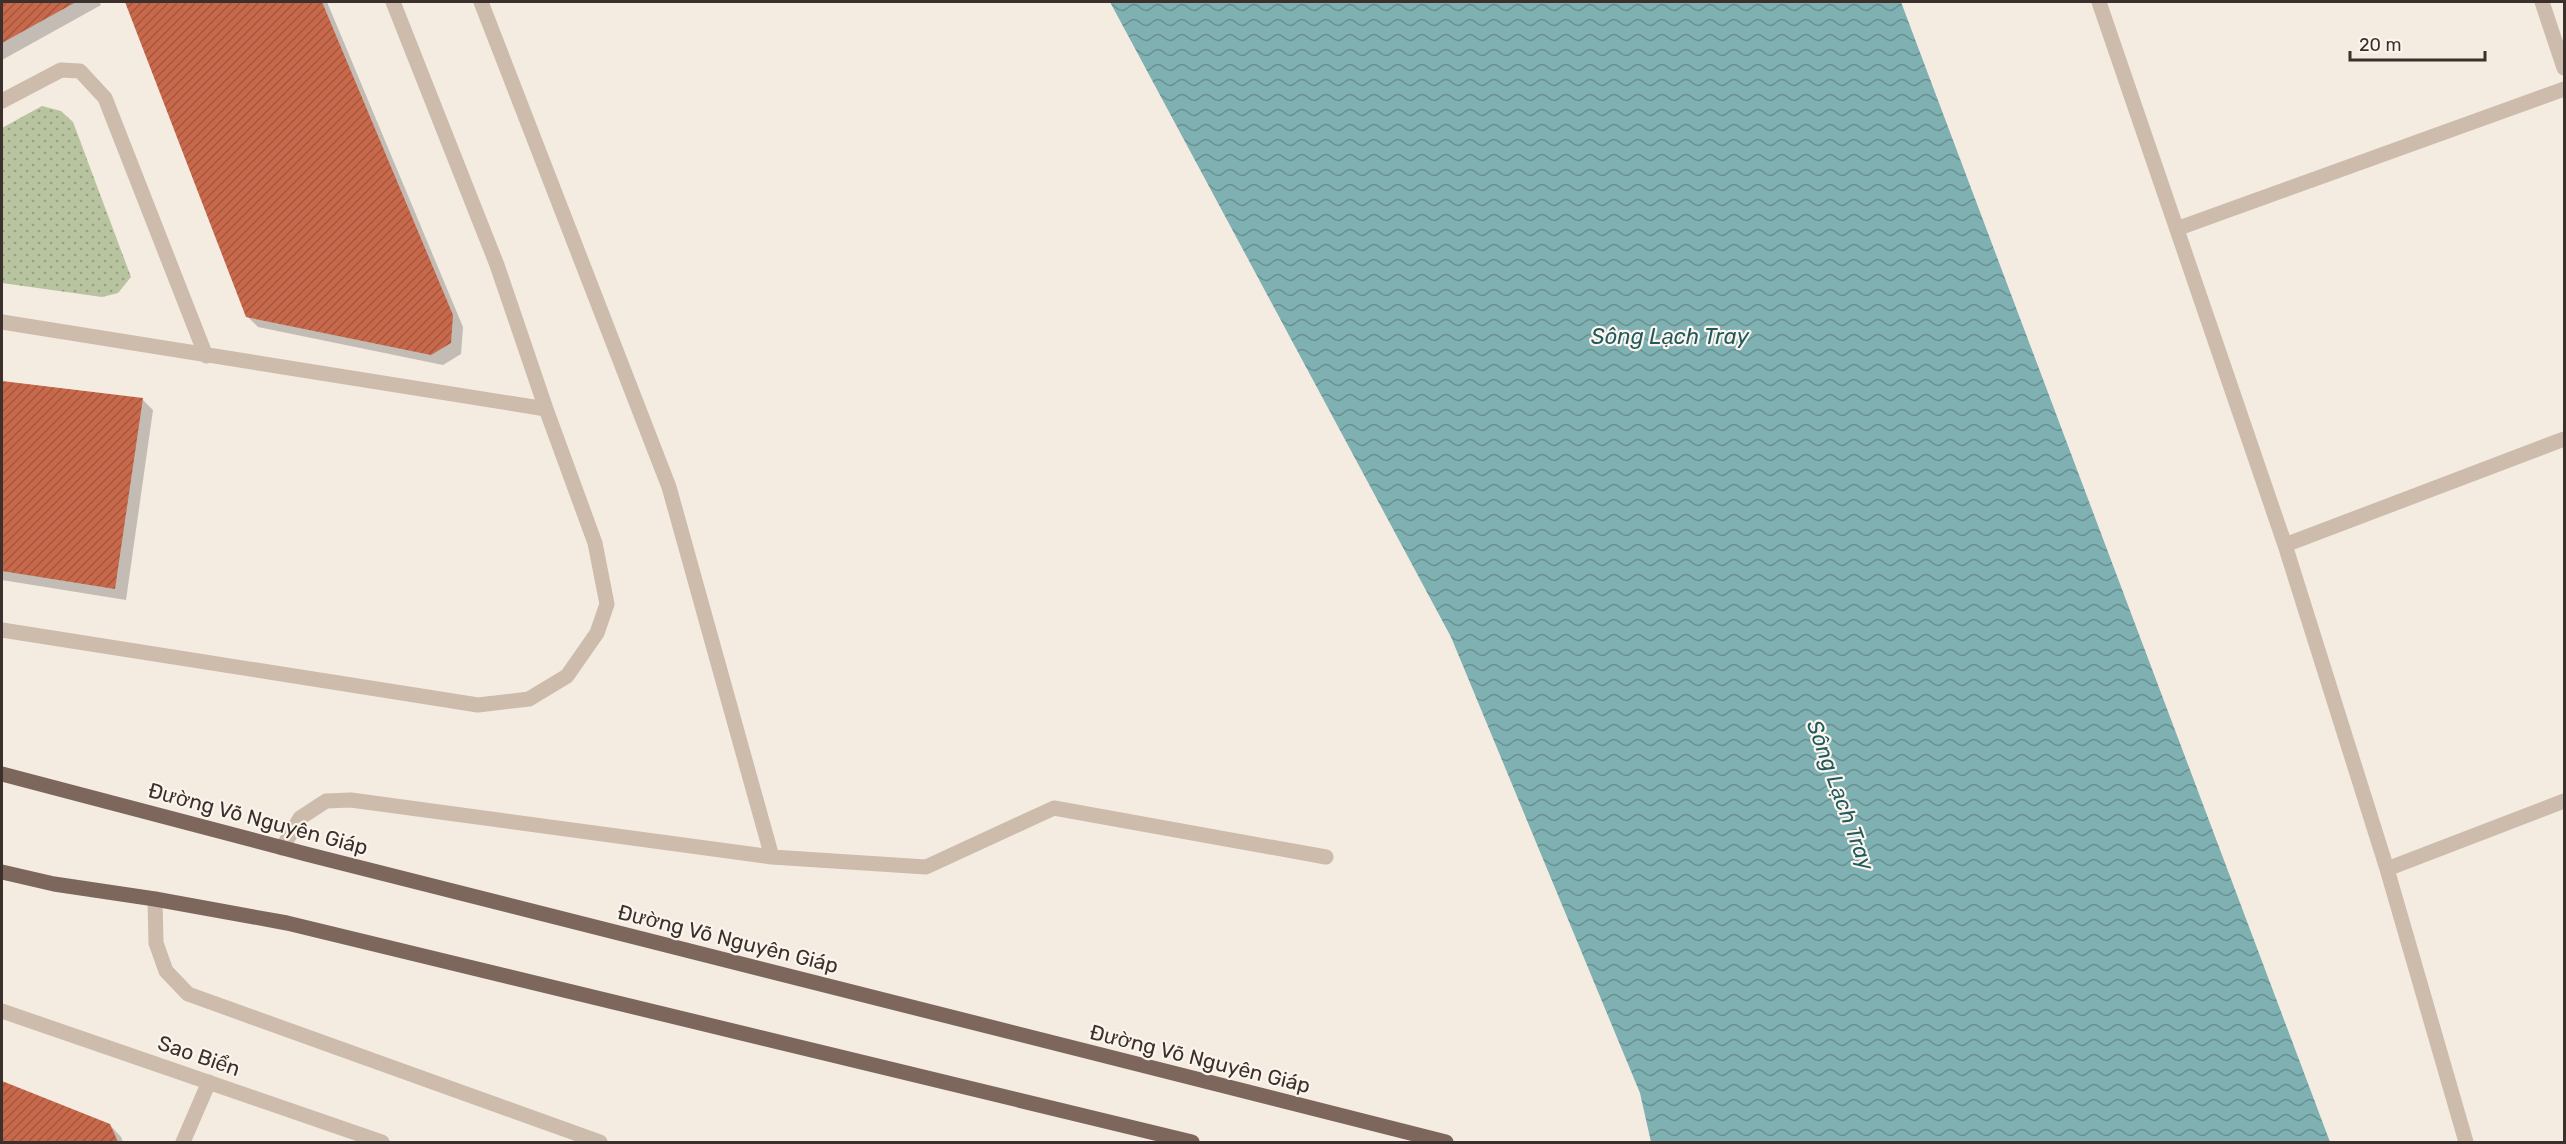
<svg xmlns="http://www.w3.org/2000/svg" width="2566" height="1144" font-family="Rubik,sans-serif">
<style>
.grass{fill:url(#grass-dots)}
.water{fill:url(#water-waves)}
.shadow{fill:#0003}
.building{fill:url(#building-hatch)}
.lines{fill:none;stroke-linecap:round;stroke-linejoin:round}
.minor{stroke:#cdbbac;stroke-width:15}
.major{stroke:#7d675c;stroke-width:15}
.labels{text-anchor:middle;stroke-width:4.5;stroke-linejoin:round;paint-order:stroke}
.street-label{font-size:21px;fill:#3b302b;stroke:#fbf5ee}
.water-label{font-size:22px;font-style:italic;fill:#1f5a5e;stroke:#fbf5ee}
</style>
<defs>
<pattern id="grass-dots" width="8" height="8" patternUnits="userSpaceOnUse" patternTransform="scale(1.5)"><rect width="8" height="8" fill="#b8c4a0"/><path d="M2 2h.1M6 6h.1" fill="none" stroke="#97a083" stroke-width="1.8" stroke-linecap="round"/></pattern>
<pattern id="water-waves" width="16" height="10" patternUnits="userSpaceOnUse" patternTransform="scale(1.5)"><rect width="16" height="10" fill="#7fb0b2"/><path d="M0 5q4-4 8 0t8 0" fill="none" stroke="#699091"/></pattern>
<pattern id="building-hatch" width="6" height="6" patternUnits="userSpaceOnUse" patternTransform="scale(1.5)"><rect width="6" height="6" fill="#c8694b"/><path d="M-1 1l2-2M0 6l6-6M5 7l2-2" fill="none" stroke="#a4573f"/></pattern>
</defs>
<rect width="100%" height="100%" fill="#f4ebe1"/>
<path class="grass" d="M42 106 61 111 73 122 131 277 118 293 102 297 2 283V128Z"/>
<path class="water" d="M1110 2H1901L2330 1142H1651L1640 1093 1451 637Z"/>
<path class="shadow" d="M2 2H99L101 5 2 60Z
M127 2H327L463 327 461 354 443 365 258 327 247 316Z
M2 382 142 399 153 410 126 600 2 580Z
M2 1083 110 1125 121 1137 123 1142H2Z"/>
<path class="building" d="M2 2H76L2 43Z
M125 2H322L453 315 451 343 431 355 246 317Z
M2 381 143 398 115 589 2 571Z
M2 1081 110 1124 118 1142H2Z"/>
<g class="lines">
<path class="minor" d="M481 2 669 487 772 857
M2099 2 2285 545 2387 869 2466 1142
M2542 2 2564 68
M2 101 61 70 80 71 105 98 206 356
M2179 228 2564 89
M2 322 546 409 497 265 393 2
M2285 545 2564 439
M2 630 478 705 529 699 567 676 597 633 607 604 595 543 546 409
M282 848 300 818 326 801 351 800 772 857 926 867 1054 808 1326 857
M2387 869 2564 801
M155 899 156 943 166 971 188 994 600 1142
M2 1011 382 1142
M183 1142 209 1082"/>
<path class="major" d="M2 774 306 854 1446 1142
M2 872 54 884 155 899 287 923 1192 1142"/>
</g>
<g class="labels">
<g class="street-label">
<text transform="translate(258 819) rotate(15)" y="7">Đường Võ Nguyên Giáp</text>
<text transform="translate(728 939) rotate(14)" y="7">Đường Võ Nguyên Giáp</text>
<text transform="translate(199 1056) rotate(19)" y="7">Sao Biển</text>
<text transform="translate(1200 1059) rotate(14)" y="7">Đường Võ Nguyên Giáp</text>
</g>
<g class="water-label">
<text x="1670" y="344">Sông Lạch Tray</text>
<text transform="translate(1841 795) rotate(70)" y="8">Sông Lạch Tray</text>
</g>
</g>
<rect width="2566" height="1144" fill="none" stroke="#3b302b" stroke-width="6"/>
<path d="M2350 51v9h135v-9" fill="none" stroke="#3b302b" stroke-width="3"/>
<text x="2359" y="51" font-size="18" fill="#3b302b" stroke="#fbf5ee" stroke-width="4.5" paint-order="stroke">20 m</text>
</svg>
